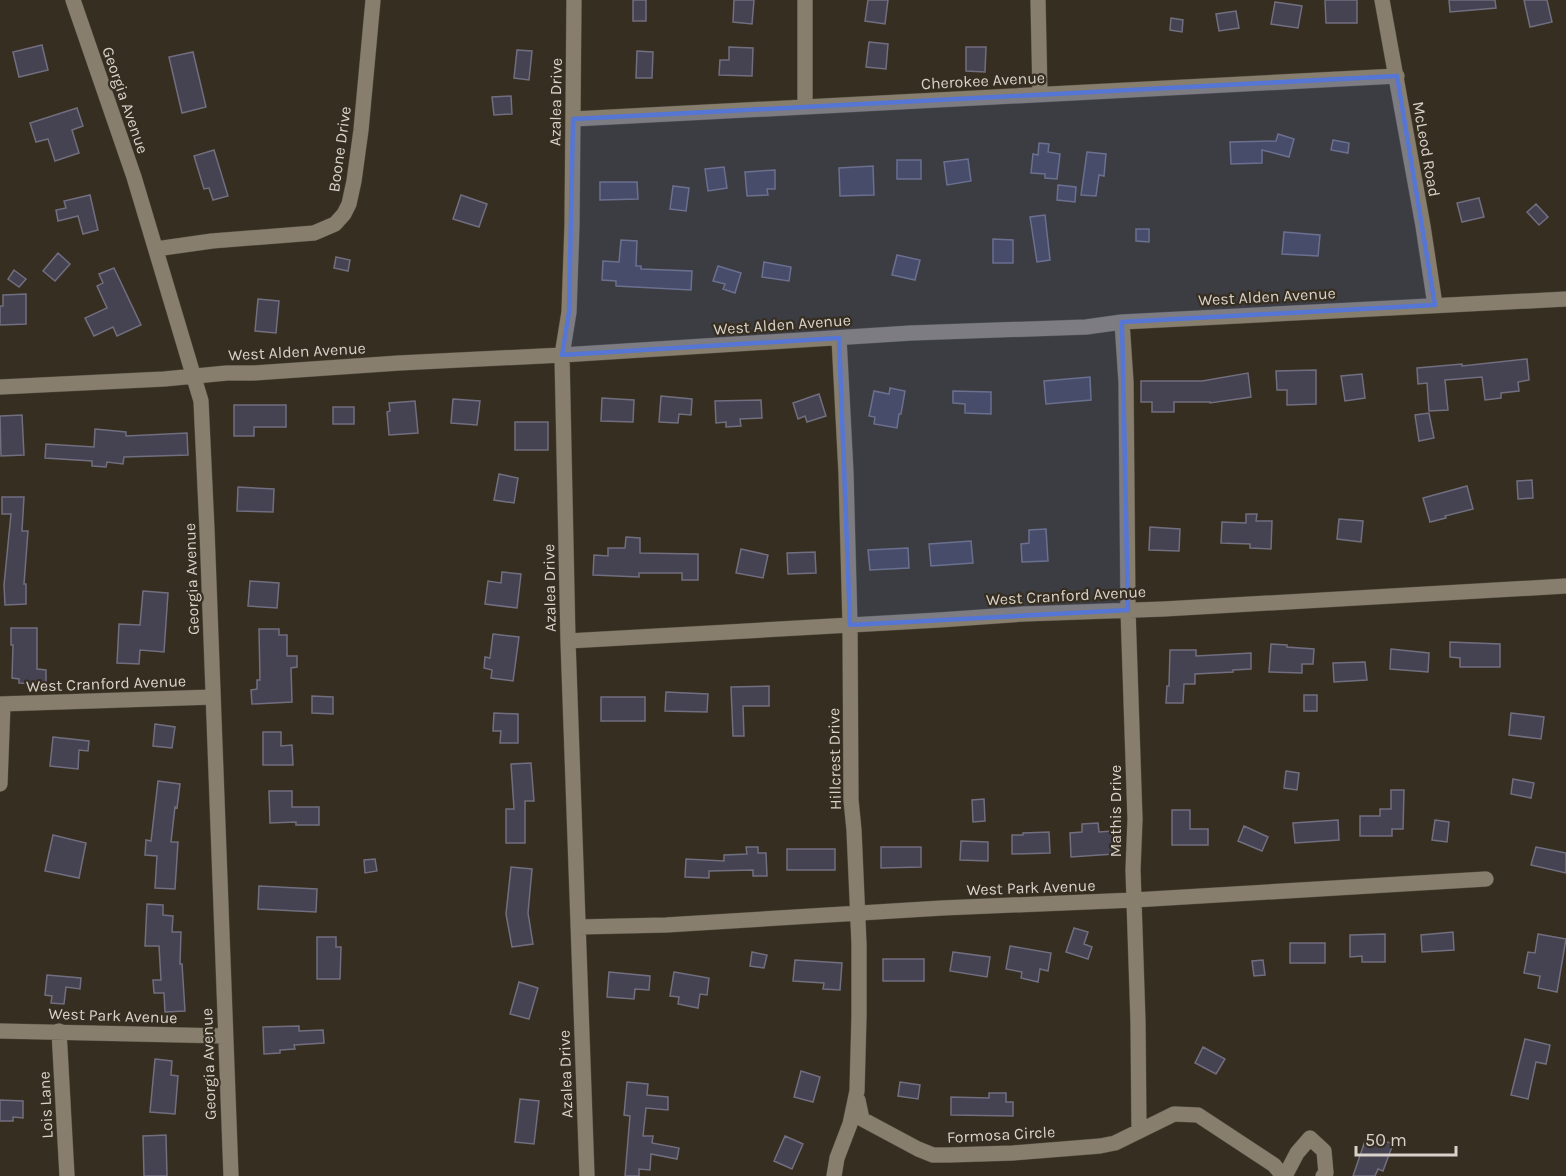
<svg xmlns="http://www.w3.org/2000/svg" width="1566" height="1176" font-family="Karla,sans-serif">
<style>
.building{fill:#454252;stroke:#716e7f;stroke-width:1.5}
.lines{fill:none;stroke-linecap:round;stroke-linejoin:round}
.minor-casing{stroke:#524b3f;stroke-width:16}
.minor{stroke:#887e6e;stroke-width:15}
.marked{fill:#5576d4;fill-opacity:0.2;stroke:#5576d4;stroke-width:4.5;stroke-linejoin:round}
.labels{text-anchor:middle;stroke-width:4.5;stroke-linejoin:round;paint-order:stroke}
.street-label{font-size:16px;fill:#d8d2ca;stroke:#362e20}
</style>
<rect width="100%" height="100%" fill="#362e20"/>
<path class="building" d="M633 0H646V21H633Z
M734 0H754L752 24 733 22Z
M868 0H888L885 24 865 21Z
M1325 0H1357V23H1326Z
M1449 0H1495L1496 8 1450 12Z
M1524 0H1547L1552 22 1530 27Z
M1275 2 1302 6 1298 28 1271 24Z
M1236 11 1239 28 1219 31 1216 14Z
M1171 18 1183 20 1182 32 1170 30Z
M869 42 888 44 886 69 866 67Z
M42 45 48 70 19 77 13 52Z
M729 47 753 48 752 76 719 75 720 60H729Z
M966 47H986L985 72 966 71Z
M517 50 532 51 529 80 514 78Z
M637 51 653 52 652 78H636Z
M193 52 206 107 182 113 169 57Z
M511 96 512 114 494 115 492 97Z
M77 108 83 126 72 130 79 153 55 161 48 139 36 142 30 123Z
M1278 134 1294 139 1289 157 1262 150V163L1231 164 1230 142 1276 141Z
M1333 140 1349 143 1348 153 1331 150Z
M1039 143 1049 144 1048 152 1060 154 1057 179 1045 178V174L1031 173 1033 154 1038 155Z
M214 150 228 196 213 200 209 188 204 189 194 156Z
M1087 152 1106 154 1104 176 1099 175 1096 196 1081 195Z
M968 159 971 181 947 185 944 162Z
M897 160H921V179H897Z
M873 166 874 195 840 196 839 168Z
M724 167 727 188 708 191 705 169Z
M775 170V189H767L768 195 747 196 745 172Z
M600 182H637L638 199 600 200Z
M1058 185 1076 187 1075 202 1057 200Z
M673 186 689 188 686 211 670 209Z
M90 195 98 230 83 234 78 216 58 221 56 210 66 208 64 201Z
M461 195 487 204 479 227 453 219Z
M1479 198 1484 217 1462 222 1457 203Z
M1536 204 1548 217 1539 225 1527 212Z
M1045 215 1050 260 1037 262 1030 217Z
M1136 229H1149V242L1136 241Z
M1284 232 1320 235 1318 256 1282 254Z
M993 239 1013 240V263H993Z
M621 240 637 241 636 266H641V269L692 271 691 290 616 286V281L602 280 603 261 619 262Z
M58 253 70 264 55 281 43 271Z
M897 255 920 260 915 280 892 275Z
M336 257 350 260 348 271 334 268Z
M764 262 791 267 789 281 762 277Z
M718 266 741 273 735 293 723 289 725 284 713 281Z
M114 268 141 325 117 336 113 327 94 336 85 318 107 308 97 286 103 283 99 274Z
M14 270 26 279 19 287 8 279Z
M26 294V324L0 325V306H3V295Z
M258 299 279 301 276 333 255 331Z
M1527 359 1529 380 1518 382 1519 391 1501 393V398L1485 400 1482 377 1445 380 1448 410 1429 411 1427 383 1418 384 1417 368 1462 364V366Z
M1316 370V404L1287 405V390H1277L1276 371Z
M1248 373 1251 397 1210 403V402H1174V412H1152V402H1141V381H1202Z
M1362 374 1365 398 1345 401 1341 376Z
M1090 377 1091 400 1046 404 1044 381Z
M890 388 905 391 901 414H899L897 428 874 424 875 417 869 416 874 391 889 394Z
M953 391 991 392V414L965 413V404L953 403Z
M819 394 826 416 807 422 805 416 798 419 793 403Z
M661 396 692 399 691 415 679 414 678 423 659 422Z
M602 398 634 400 633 422 601 421Z
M453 399 480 401 477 425 451 423Z
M761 400 762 418 740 419 741 426 726 427V422L716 423 715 401Z
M415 401 418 433 389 435 387 412 390 411 389 403Z
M234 405H286V427H254V436H234Z
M333 407H354V424H333Z
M1429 413 1434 438 1419 441 1415 415Z
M22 415 24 455 1 456 0 416Z
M515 422H548V450H515Z
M95 429 126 432V436L187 433 188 455 124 457 123 464 107 462 106 467 92 466V461L45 458 46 444 94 447Z
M499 474 518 478 514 503 494 500Z
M1532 480 1533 498 1518 499 1517 481Z
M1467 486 1473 509 1445 516 1446 518 1430 522 1423 498Z
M238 487 274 489 273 512 237 511Z
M2 497H24L22 531H28L24 584H26V604L5 605 4 585 11 514H2Z
M1246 514H1257L1256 521H1272L1271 549 1250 548V544L1221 543 1222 522 1246 523Z
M1339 519 1363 521 1361 542 1337 539Z
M1150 527 1180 529 1179 551 1149 550Z
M1046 529 1048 561 1022 562 1021 544 1029 543V530Z
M626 537 640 538V553L698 554V580H682V573H639V577L593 575 594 555 608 556V548H625Z
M971 541 973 563 931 566 929 544Z
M908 548 909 568 870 570 868 550Z
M741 549 768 555 763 578 736 573Z
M815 552 816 573 788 574 787 553Z
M502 572 521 574 517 608 485 604 488 581 501 583Z
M250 581 279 583 277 608 248 606Z
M143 591 168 593 164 652 140 650 139 664 117 663 119 624 140 625Z
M11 628H37V669L46 670V684L19 683V679L12 678 13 645H11Z
M259 629H279V635H287V656H297V667L291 668 292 702 252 704 251 690 257 689V680H260Z
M493 634 519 637 513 681 491 678 492 670 484 668 485 657 490 658Z
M1450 642 1500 644V667H1460V658L1450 657Z
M1271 644 1287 645V647L1314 649 1313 664H1302V673L1269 672Z
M1391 649 1429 653 1428 672 1390 669Z
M1170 650H1196V656L1251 653V669L1233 670V672L1195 674V684H1184L1183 703H1166L1167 686H1169Z
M1365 662 1367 680 1334 682 1333 663Z
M769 686V706H743L744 736H733L731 687Z
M666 692 708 694 707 712 665 711Z
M1304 695H1317V711H1304Z
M312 696 333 697V714L312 713Z
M601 697H645V721H601Z
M494 713 518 714V743H500L501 731H493Z
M1511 713 1544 717 1541 739 1509 735Z
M155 724 175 727 172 748 153 746Z
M263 732H281V746L292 745 293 765H263Z
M53 737 89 741 88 751 79 750 78 769 50 766Z
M531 763 534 801H525V843H506V809H514L511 764Z
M1286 771 1299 773 1297 790 1284 788Z
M1513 779 1534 783 1531 798 1511 794Z
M158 781 180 784 177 808 175 807 171 842H178L175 889 155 888 157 856 145 855 146 840 151 841Z
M1391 790H1404L1403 829H1392V836H1360V816H1380V809H1391Z
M269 791H292V807H319V825H296V822L270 823Z
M984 799 985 821 973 822 972 800Z
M1172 810H1190V829H1208V845H1172Z
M1338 820 1339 840 1295 843 1293 823Z
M1435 820 1449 822 1447 842 1432 840Z
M1098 823 1099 832 1112 831 1114 854 1071 857 1070 833 1082 832V824Z
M1244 826 1268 837 1262 851 1238 841Z
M1049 832 1050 853 1012 854V835H1023V833Z
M53 835 86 843 79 878 45 871Z
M961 841 988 842V861L960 860Z
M746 847H758V853H766L767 876H753V870L709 871V878L685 877 686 859 724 861V855L747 854Z
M881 847H921V867L881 868Z
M1536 847 1566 853V873L1531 865Z
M787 849H835V870H787Z
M375 859 377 871 365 873 364 860Z
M511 867 532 869 528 913 533 944 512 947 506 914Z
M259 886 317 889 316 912 258 909Z
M147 904 163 905V915L173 916 172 932H181L180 964H182L185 1011 165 1012 164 993H154L153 980H161L159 946H145Z
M1074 928 1088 932 1084 944 1092 947 1088 959 1066 952Z
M1453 932 1454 950 1422 952 1421 935Z
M1385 934V962H1362V956L1350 957V935Z
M1538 934 1566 939 1557 992 1538 988 1540 976 1524 973 1528 952 1535 953Z
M317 937H336V947H341L340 979H317Z
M1290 943H1325V963H1290Z
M1010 946 1051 953 1048 971 1040 969 1038 982 1021 978 1022 972 1006 969Z
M752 952 767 955 764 968 750 966Z
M953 952 990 957 987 977 950 971Z
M883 959H924V981H883Z
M795 960 842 963 840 990 823 989 824 983 793 981Z
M1263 960 1265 975 1254 976 1252 961Z
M609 972 650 976 649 990 635 989 634 999 607 997Z
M674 972 709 978 707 995 700 994 698 1008 678 1004 679 997 670 996Z
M47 975 81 978 80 989 66 987 64 1004 51 1003 52 996 45 995Z
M519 982 538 988 529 1019 510 1014Z
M299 1026V1031L323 1030 324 1043 294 1045 295 1049 280 1050V1053L264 1054 263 1027Z
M1525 1039 1550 1045 1546 1064 1536 1062 1528 1099 1511 1095Z
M1203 1047 1225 1059 1216 1074 1195 1063Z
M155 1059 172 1061 171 1075 178 1076 175 1114 150 1112Z
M801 1071 820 1077 813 1102 794 1097Z
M627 1082 648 1084 647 1095 668 1097V1110L646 1108 643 1136H653L652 1143 679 1148 677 1159 651 1154 650 1170 639 1169V1176H625L630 1116 624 1115Z
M900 1082 920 1085 918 1099 898 1096Z
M989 1093H1006V1102H1013V1116L951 1115V1097L989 1098Z
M520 1099 539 1101 534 1144 515 1142Z
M0 1100 23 1101V1118L13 1117V1121H0Z
M166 1135 167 1176H144L143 1136Z
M1367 1135 1393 1144 1383 1171 1378 1169 1375 1176H1353Z
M785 1136 803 1144 792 1169 774 1161Z"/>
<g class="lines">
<defs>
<path id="minor" d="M73 0 134 177 201 401 207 530 231 1176
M574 0 572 225 569 312 562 355 568 641 587 1176
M805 0V107
M1038 0 1040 94
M1382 0 1423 226 1435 305
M573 119 1397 76
M156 249 212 241 314 233 335 224 344 214 349 204 354 181 361 130 373 0
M1122 322 1126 382 1128 610 1135 819 1133 870 1138 1022 1139 1131
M0 387 164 379 227 373H253L399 363 562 355 911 333 1086 327 1122 322 1566 299
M568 641 939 620 1024 614 1164 609 1566 586
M0 704 213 697
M0 784 3 704
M578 927 666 925 942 908 1134 900 1486 879
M0 1031 225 1036
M59 1031 67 1176
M858 1100 862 1119 918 1149 933 1155H949L1013 1153 1100 1146 1115 1143 1174 1114 1198 1115 1274 1165 1283 1176
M834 1176 837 1158 850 1124 857 1091 859 1016V944L854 830 851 800 850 625 846 473 839 338
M1285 1176 1297 1153 1310 1138 1324 1151 1326 1173 1323 1176"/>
</defs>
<use href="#minor" class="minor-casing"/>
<use href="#minor" class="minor"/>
</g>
<path class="marked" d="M1397 76 1435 305 1122 322 1128 610 850 625 839 338 562 355 569 312 573 119Z"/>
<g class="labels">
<g class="street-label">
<text transform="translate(983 80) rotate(-3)" y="6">Cherokee Avenue</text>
<text transform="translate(126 100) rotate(71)" y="6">Georgia Avenue</text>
<text transform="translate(555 102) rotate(-89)" y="6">Azalea Drive</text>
<text transform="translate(339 149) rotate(-82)" y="6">Boone Drive</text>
<text transform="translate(1427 149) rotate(80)" y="6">McLeod Road</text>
<text transform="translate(1267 296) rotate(-3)" y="6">West Alden Avenue</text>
<text transform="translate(782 324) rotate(-4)" y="6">West Alden Avenue</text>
<text transform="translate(297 351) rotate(-3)" y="6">West Alden Avenue</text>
<text transform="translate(191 579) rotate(-92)" y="6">Georgia Avenue</text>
<text transform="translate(549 588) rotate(-91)" y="6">Azalea Drive</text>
<text transform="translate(1066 595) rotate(-3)" y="6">West Cranford Avenue</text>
<text transform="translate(106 683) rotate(-2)" y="6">West Cranford Avenue</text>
<text transform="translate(834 759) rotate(-91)" y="6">Hillcrest Drive</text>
<text transform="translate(1115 811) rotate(-90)" y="6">Mathis Drive</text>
<text transform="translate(1031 887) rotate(-2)" y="6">West Park Avenue</text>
<text transform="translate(113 1015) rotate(2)" y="6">West Park Avenue</text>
<text transform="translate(208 1064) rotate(-92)" y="6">Georgia Avenue</text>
<text transform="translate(565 1074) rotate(-92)" y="6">Azalea Drive</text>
<text transform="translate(45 1105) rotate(-93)" y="6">Lois Lane</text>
<text transform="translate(1001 1134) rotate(-3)" y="6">Formosa Circle</text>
</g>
</g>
<path d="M1356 1146v9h100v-9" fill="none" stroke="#d8d2ca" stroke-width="3"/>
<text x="1365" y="1146" font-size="18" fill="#d8d2ca" stroke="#362e20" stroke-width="4.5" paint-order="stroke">50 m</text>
</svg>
